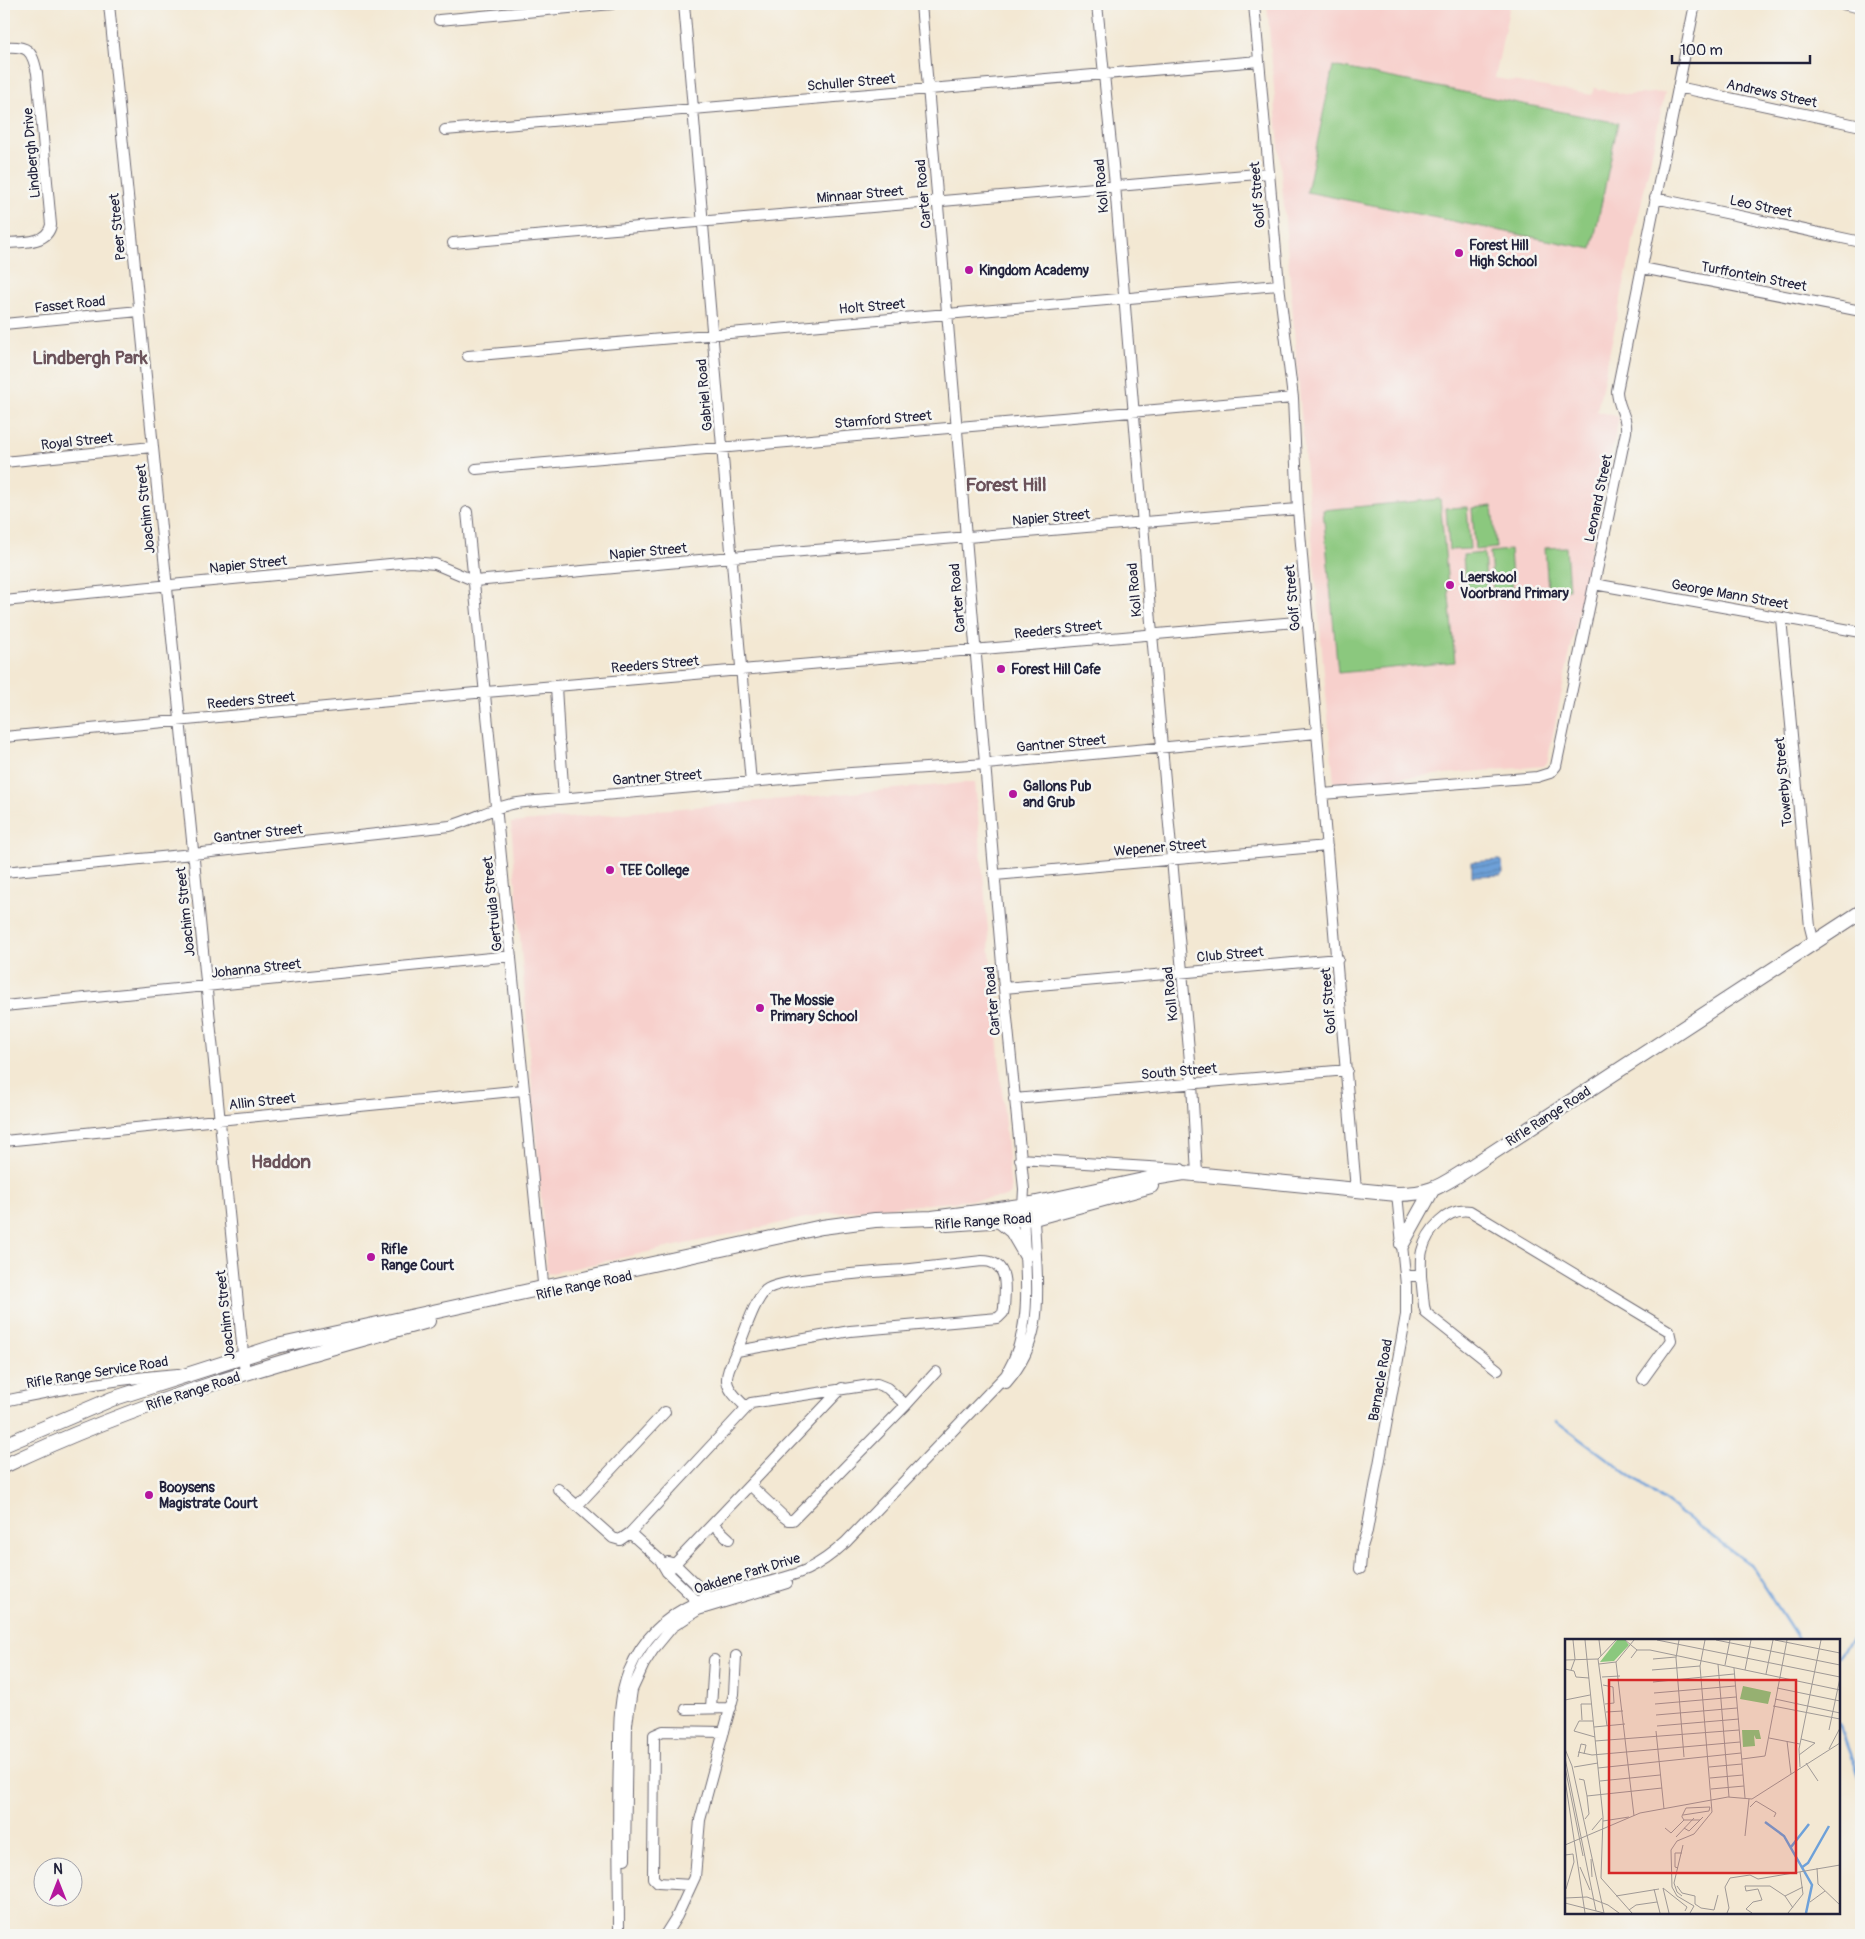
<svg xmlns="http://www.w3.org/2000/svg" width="1865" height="1939" font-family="Pangolin,sans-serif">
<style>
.built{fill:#f7d0cc}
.garden{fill:#8bc87e;stroke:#56755c}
.water{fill:url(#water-rules);stroke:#48628a}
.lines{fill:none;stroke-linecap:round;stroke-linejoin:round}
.stream{stroke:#6ea1d9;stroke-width:2.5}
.minor-casing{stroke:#6b6770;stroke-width:12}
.major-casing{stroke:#6b6770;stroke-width:16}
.minor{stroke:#fff;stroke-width:10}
.major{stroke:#fff;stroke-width:14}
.poi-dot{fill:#b5179e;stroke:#f6f6f2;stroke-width:2}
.labels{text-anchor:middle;stroke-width:5;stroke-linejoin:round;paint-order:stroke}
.street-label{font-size:14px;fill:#22223b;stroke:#f6f6f2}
.poi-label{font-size:14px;font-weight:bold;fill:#22223b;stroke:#f6f6f2;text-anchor:start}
.district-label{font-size:19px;font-weight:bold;fill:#6a525a;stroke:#f6f6f2}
.inset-river{fill:none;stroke:#6ea1d9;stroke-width:2.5}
.inset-road{fill:none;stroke:#9f9996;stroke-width:1}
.view{fill:#d62828;fill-opacity:0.15;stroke:#d62828;stroke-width:2.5}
.inset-edge{fill:none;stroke:#22223b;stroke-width:2.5}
</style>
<defs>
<pattern id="water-rules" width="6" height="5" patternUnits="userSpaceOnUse" patternTransform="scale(1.25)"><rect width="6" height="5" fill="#6ea1d9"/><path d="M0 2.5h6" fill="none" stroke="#5a83b1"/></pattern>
</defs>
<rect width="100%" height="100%" fill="#f6f6f2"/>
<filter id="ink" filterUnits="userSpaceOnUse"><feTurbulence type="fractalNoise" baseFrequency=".02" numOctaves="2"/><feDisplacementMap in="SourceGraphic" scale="10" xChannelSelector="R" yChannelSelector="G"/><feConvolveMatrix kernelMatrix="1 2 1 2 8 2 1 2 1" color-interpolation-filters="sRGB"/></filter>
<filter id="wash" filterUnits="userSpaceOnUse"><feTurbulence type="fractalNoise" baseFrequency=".0096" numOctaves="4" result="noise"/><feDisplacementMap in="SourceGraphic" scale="20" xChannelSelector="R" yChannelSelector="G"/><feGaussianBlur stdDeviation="1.12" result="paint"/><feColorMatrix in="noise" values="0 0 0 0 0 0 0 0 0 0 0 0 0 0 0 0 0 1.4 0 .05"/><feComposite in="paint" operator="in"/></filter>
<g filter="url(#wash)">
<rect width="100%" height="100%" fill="#f3e8d3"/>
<path class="built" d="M1267 4H1510L1495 78 1592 95 1594 88 1628 95 1665 92 1597 411 1619 417 1547 763 1543 766 1334 783 1306 473Z
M975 782 1011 1193 1007 1197 828 1213 547 1274 511 823Z"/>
<path class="garden" d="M1333 66 1618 123 1592 249 1307 192Z
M1440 499 1455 662 1338 673 1323 510Z
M1492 506 1496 548 1475 550 1472 508Z
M1467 507 1470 549 1449 550 1446 508Z
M1566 547 1569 589 1548 590 1545 548Z
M1510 550 1513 592 1493 594 1490 552Z
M1484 553 1487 595 1466 597 1463 555Z"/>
<path class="water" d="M1500 860 1502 861 1503 873 1501 875 1472 876V862Z"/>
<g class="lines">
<path class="stream" d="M1556 1421 1751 1565 1799 1640
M1839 1656 1861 1629
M1839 1724 1861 1784"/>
</g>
</g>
<g filter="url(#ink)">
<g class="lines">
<defs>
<path id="minor" d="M109 4 245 1374
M684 4 751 783
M1097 4 1115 185 1152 634 1192 1084 1197 1174
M1254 4 1279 285 1293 398 1298 509 1356 1190
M1842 4 1861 8
M439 20 612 4
M4 47C28 45 32 50 37 73L51 225C47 245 20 242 4 243
M1678 87 1861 126
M445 130 1259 61
M1655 198 1861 242
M453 243 1269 173
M1642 268 1861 311
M4 324 139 311
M468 356 1279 285
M4 462 152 447
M476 469 1293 398
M467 512 544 1293
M1594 584 1861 632
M4 601 411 562 435 564 475 581 732 557 1298 509
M1781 618 1810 927 1814 943
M556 686 559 740
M4 737 486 692 1308 621
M560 745 564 798
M1322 794 1537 777 1550 773 1556 766 1626 432C1628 417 1617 406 1617 391L1695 4
M4 872 193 854 450 826C476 819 498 804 525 802L851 773 986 764 1317 733
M995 875 1327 846
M1004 988 1338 959
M4 1006 511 956
M1014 1099 1347 1070
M4 1141 523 1090
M1020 1159 1181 1169
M1406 1276H1421C1421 1268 1420 1259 1422 1251 1427 1231 1447 1207 1470 1211L1669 1331 1671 1340 1643 1379
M1421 1276 1424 1306 1426 1313 1498 1370
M737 1351 850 1331 998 1318 1003 1313 1004 1308C1005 1288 1010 1261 982 1261 955 1264 928 1267 902 1270 878 1272 780 1278 766 1290 754 1301 745 1332 738 1348 724 1379 720 1383 746 1407
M1006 1383C1040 1345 1039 1304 1036 1256 1035 1242 1035 1227 1033 1213
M4 1401C61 1389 119 1378 178 1374
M750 1485 784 1517 788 1520H793L906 1405 936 1372
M558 1489 613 1538 620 1540 630 1533 751 1403 877 1384 887 1388 906 1405
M577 1506 665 1412
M713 1524 729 1539
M630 1533 660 1560 667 1572 701 1605
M668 1562 675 1564 713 1601
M1360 1569 1362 1547 1367 1531 1406 1315V1285L1397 1194
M667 1572 842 1388
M711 1708 714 1660
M686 1709 731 1708
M625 1859 627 1724 632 1690 644 1664 653 1650 672 1627 698 1610 787 1583
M691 1885 658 1883 653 1878 654 1735 663 1731 724 1732
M619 1935C619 1876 617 1816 619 1757 619 1728 618 1698 629 1671 642 1640 666 1615 697 1602 732 1587 771 1585 806 1570 821 1563 834 1553 846 1542L1006 1375C1041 1315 1019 1253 1024 1189L1004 988 921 4
M665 1935 677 1916 695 1877 700 1820 734 1694 736 1656"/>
<path id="major" d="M1001 1222 1012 1231 1026 1255
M947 1224 1034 1218 1151 1186
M1402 1244 1432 1190
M4 1445 112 1399 277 1346 822 1227 875 1220 932 1218 986 1211 1032 1204 1148 1179 1184 1173 1397 1194C1428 1194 1438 1188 1463 1172L1861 912
M4 1466C139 1401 284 1360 428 1321"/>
</defs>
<use href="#minor" class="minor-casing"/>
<use href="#major" class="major-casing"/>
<use href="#minor" class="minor"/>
<use href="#major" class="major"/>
</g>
</g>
<g class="poi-dot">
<circle cx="1459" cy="253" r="5"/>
<circle cx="969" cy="270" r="5"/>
<circle cx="1450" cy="585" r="5"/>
<circle cx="1001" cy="669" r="5"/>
<circle cx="1013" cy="794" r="5"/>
<circle cx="610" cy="870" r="5"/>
<circle cx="760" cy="1008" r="5"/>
<circle cx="371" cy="1257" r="5"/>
<circle cx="149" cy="1495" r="5"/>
</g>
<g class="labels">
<g class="street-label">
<text transform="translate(851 82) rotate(-5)" y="5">Schuller Street</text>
<text transform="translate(1772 93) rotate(12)" y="5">Andrews Street</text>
<text transform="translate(31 153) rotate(-95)" y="5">Lindbergh Drive</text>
<text transform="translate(1101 186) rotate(-95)" y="5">Koll Road</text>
<text transform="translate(860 194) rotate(-5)" y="5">Minnaar Street</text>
<text transform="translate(923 194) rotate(-95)" y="5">Carter Road</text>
<text transform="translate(1257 195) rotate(-95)" y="5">Golf Street</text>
<text transform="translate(1761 206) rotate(12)" y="5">Leo Street</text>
<text transform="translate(117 227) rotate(-96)" y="5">Peer Street</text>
<text transform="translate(1754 276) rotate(11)" y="5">Turffontein Street</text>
<text transform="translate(70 304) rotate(-6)" y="5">Fasset Road</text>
<text transform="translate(872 306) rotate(-5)" y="5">Holt Street</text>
<text transform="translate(704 395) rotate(-95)" y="5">Gabriel Road</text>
<text transform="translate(883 419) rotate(-5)" y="5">Stamford Street</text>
<text transform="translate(77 441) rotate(-6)" y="5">Royal Street</text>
<text transform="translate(1598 498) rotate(-78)" y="5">Leonard Street</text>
<text transform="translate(145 509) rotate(-96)" y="5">Joachim Street</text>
<text transform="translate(1051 517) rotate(-5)" y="5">Napier Street</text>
<text transform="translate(648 551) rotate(-5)" y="5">Napier Street</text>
<text transform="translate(248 564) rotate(-6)" y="5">Napier Street</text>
<text transform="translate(1134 590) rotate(-95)" y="5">Koll Road</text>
<text transform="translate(1730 594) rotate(10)" y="5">George Mann Street</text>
<text transform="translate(957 598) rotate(-95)" y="5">Carter Road</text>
<text transform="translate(1292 598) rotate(-95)" y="5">Golf Street</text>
<text transform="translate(1058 629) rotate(-6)" y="5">Reeders Street</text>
<text transform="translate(655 664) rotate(-5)" y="5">Reeders Street</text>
<text transform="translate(251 700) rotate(-5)" y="5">Reeders Street</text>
<text transform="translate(1061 743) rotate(-5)" y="5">Gantner Street</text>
<text transform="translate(657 777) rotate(-4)" y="5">Gantner Street</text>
<text transform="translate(1783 782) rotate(-95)" y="5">Towerby Street</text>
<text transform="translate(258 833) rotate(-6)" y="5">Gantner Street</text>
<text transform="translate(1160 847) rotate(-5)" y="5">Wepener Street</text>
<text transform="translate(492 904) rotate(-96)" y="5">Gertruida Street</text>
<text transform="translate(185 912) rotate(-96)" y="5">Joachim Street</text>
<text transform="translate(1230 954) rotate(-5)" y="5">Club Street</text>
<text transform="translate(256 968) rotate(-6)" y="5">Johanna Street</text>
<text transform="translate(1170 994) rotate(-96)" y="5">Koll Road</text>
<text transform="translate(992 1001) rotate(-95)" y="5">Carter Road</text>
<text transform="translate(1328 1001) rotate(-95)" y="5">Golf Street</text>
<text transform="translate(1179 1071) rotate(-5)" y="5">South Street</text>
<text transform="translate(262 1101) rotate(-6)" y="5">Allin Street</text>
<text transform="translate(1548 1116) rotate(-33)" y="5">Rifle Range Road</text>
<text transform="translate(983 1221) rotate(-4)" y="5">Rifle Range Road</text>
<text transform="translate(584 1285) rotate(-12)" y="5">Rifle Range Road</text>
<text transform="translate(225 1315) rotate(-96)" y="5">Joachim Street</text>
<text transform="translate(97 1372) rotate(-9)" y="5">Rifle Range Service Road</text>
<text transform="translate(1380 1380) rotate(-80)" y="5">Barnacle Road</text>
<text transform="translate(193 1391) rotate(-18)" y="5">Rifle Range Road</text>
<text transform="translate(747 1573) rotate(-17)" y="5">Oakdene Park Drive</text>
</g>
<g class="poi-label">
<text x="1469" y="250">Forest Hill<tspan x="1469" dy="16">High School</tspan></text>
<text x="979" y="275">Kingdom Academy</text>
<text x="1460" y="582">Laerskool<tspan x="1460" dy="16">Voorbrand Primary</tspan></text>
<text x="1011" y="674">Forest Hill Cafe</text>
<text x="1023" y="791">Gallons Pub<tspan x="1023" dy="16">and Grub</tspan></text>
<text x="620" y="875">TEE College</text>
<text x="770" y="1005">The Mossie<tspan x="770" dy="16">Primary School</tspan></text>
<text x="381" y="1254">Rifle<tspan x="381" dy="16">Range Court</tspan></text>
<text x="159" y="1492">Booysens<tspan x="159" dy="16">Magistrate Court</tspan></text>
</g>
<g class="district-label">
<text x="90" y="364">Lindbergh Park</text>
<text x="1006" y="491">Forest Hill</text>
<text x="281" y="1168">Haddon</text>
</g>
</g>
<g transform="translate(1565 1639)">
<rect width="275" height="275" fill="#f3e8d3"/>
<path d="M52 1H60L64 6 49 22 35 23Z" fill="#8bc87e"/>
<path d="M178 47 206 53 203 65 175 60ZM177 91H194L196 100H191L189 96 190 107 178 108Z" fill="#8bc87e"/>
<path class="inset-river" d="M200 183 219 197 247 246 241 274M226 208 244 185M236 229 243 224 264 187"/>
<path class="inset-road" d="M20 1 38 178 36 239 67 274M34 1 36 17M60 1 72 11M92 1 275 38M114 1 111 19 119 118M151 1 275 26M210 1 275 14M66 19 72 11H85L275 51M33 20 42 87M33 20 51 1M88 20 111 18M0 21 33 20M51 23 69 177M51 23 69 1M34 25 51 23M153 25 164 158M160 26 165 1M169 29 180 159M0 30 9 32 11 38 24 39M6 31 10 20 8 1M87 31 135 27M180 31 186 1M201 35 208 1M37 38 55 37M88 43 169 35M38 46 48 48 49 64 40 65M212 49 275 62M89 54 170 47M210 60 275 74M0 61 25 56M90 65 171 58M208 67 275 80M41 73 58 72M91 76 172 69M17 81 16 65H26M28 82H14L9 92 30 98M92 87 174 80M29 88 60 85M264 91 275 39M91 92 99 170M204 99 235 105M30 102 174 91M222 102 226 135M0 110 7 127 39 274M264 110 275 89M13 113 27 116 175 103M234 116 250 104 236 100M13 118 16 105 21 106 19 115M0 119 31 272M177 120 200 117 222 1M241 124 253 142M0 128 18 217M9 128 33 124M144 128 177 125M235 128 234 110 256 1M33 129 176 114M145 139 178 136M0 140 20 274M14 140 19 141 22 157 24 175 20 180M35 142 95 136M146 150 179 147M22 157 97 149M185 168 191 162 211 174 209 178M118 176 144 172 145 168 121 169 117 177V178L119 181M38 182 64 178M100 189 106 194 119 181H135M119 189 124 192 138 178M27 191 37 179M180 197 184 160M111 198 129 179M0 206 75 174 163 158 187 160 275 104M0 216 8 215 9 223 1 250M26 220 27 238M15 228 25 251M113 229 110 228V214H117M252 229 253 245 275 266M112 247 117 254 130 257V265L136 269 149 271 153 256M89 250 95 274M51 257 94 250M117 257 112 253 109 244 118 206M220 257 238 248M0 259 22 258 43 266 54 274M197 261 193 250 181 252 180 247H205L220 257 228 269M245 263 260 252M0 264 39 274M64 271 71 266 92 263M104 274 98 249 122 268 120 272M125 274 129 267 112 257 107 248 106 211 112 202 129 195 147 173 135 27 140 1M162 274 164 269 160 248 165 239 185 236 193 240 275 226M187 274 181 270 188 263 197 261M223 274 238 255 235 233"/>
<path class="view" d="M44 41H231V234H44Z"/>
<rect width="275" height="275" class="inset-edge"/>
</g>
<rect width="1865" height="1939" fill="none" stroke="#f6f6f2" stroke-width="20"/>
<g transform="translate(58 1882)"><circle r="24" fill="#f6f6f2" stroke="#a1a1a9"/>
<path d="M0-4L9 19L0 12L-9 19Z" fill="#b5179e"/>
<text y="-8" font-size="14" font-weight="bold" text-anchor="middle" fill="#22223b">N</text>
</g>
<path d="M1672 55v8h138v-8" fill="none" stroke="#22223b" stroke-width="2.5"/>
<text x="1680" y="55" font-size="15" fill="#22223b" stroke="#f6f6f2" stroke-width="4" paint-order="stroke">100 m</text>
</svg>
